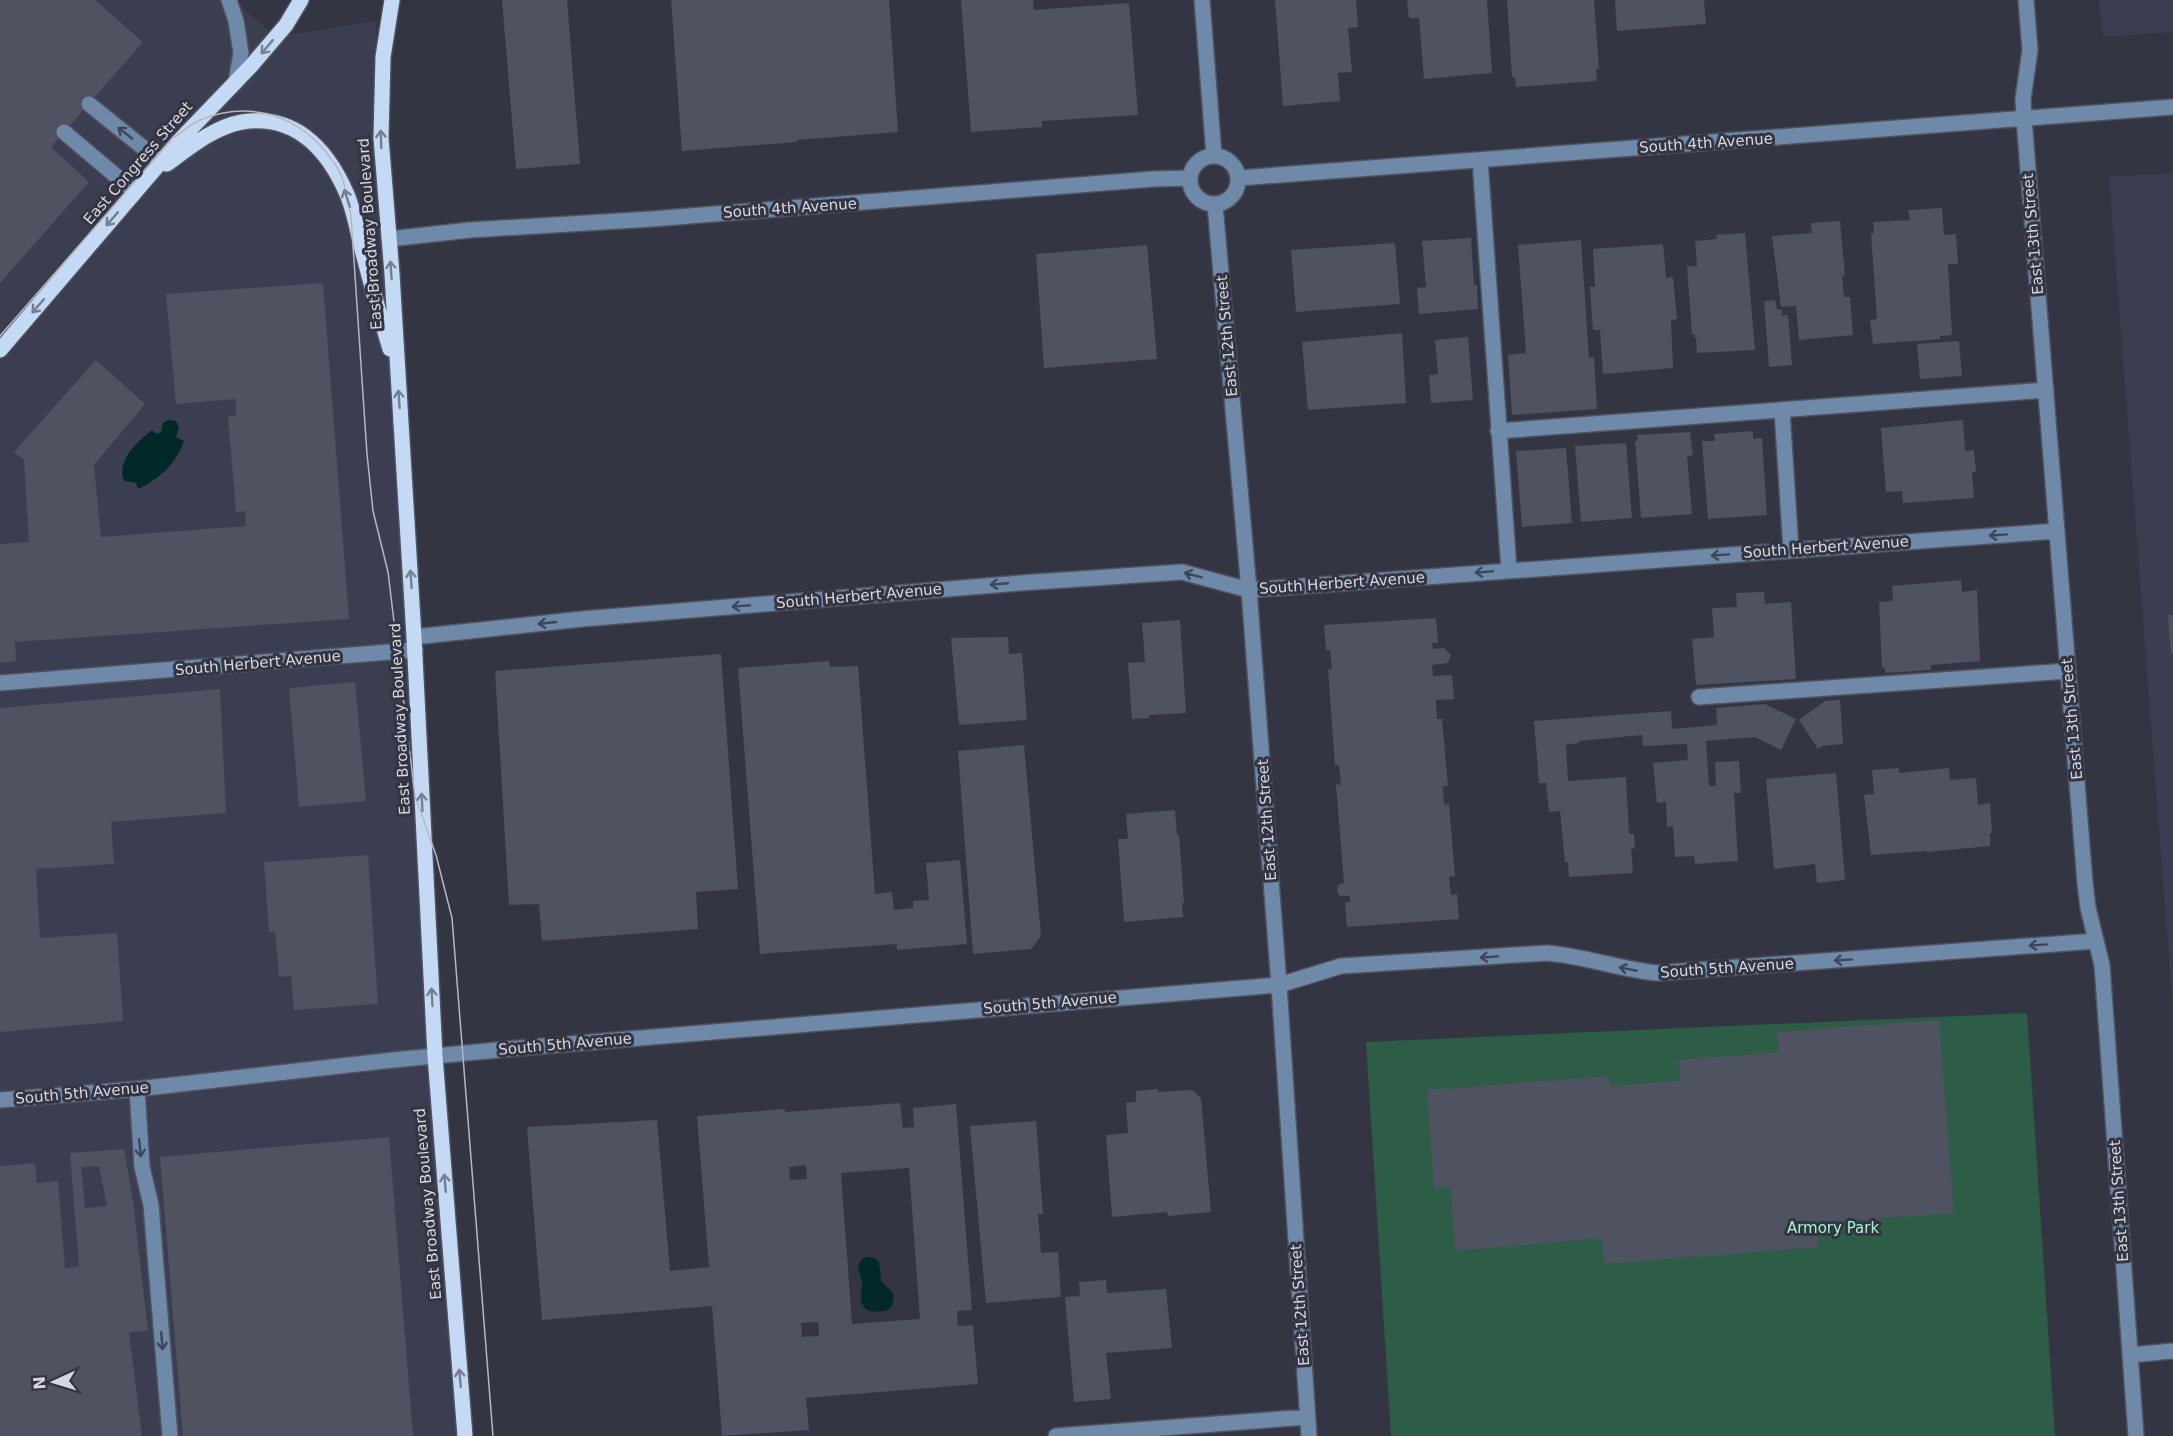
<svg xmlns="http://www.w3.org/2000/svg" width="2173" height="1436" font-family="'DejaVu Sans',sans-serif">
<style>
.built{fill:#3b3e51}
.green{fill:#2d5d47}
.water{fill:#032828}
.building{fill:#4f5260;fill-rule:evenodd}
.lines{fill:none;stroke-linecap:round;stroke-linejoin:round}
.minor-casing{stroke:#50525f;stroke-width:18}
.major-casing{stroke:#50525f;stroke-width:18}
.minor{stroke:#6f89a9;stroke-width:15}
.major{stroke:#c4d9f4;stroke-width:15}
.tram{stroke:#b6b7c1;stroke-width:1.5}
.oneway{stroke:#747f93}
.oneway2{stroke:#3f4657}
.labels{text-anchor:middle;stroke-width:6;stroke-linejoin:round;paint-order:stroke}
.street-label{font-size:15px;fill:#d6d7e0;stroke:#333543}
.park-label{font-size:15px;fill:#a4f6ce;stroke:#333543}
</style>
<rect width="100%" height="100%" fill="#333543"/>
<path class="built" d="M0 0H234L275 37 376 21 381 138 437 1009 471 1436H0Z
M2099 0H2173V32L2103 37Z
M2173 173V1010L2109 177Z"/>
<path class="green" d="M2027 1013 2055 1436H1391L1366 1042Z"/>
<path class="water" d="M168 420 176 421 179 427 176 437 184 441C176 464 159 479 138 489L136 483 124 481C116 461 137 442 152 430L157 434 161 432 163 423Z
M867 1257H872L879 1261 881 1281 893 1293C896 1311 884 1313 869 1311 857 1303 862 1295 862 1283 862 1273 854 1269 862 1259Z"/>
<path class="building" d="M0 0H95L143 42 51 147 89 182 0 283Z
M502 0H567L580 164 516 169Z
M671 0H889L898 132 797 140V142L682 151Z
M961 0H1033L1034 10 1129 3 1138 115 1042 121V127L971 132Z
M1275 0H1356L1358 27 1348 28 1352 72 1338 73 1340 101 1283 106Z
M1407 0H1487L1492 73 1424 79 1419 18H1409Z
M1507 0H1594L1599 69H1596L1597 81 1516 87 1515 77H1512Z
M1615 0H1704L1706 24 1617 31Z
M1942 208 1944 235 1956 234 1958 264H1948L1952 335 1940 336V339L1873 344 1870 320 1877 319 1871 234 1874 233 1873 222 1910 220 1908 210Z
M1840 221 1845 275 1842 276 1844 297H1850L1853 335 1799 340 1796 306 1781 307 1772 236 1812 233 1811 223Z
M1745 233 1755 350 1697 353 1696 338H1694L1695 334H1692L1687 266H1697L1695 241 1717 239 1716 235Z
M1471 238 1474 285H1477L1478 309 1419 314 1417 288 1426 287 1422 241Z
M1581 240 1589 358 1594 357 1597 409 1512 415 1508 355 1526 353 1518 245Z
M1395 243 1400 304 1296 312 1291 250Z
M1663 244 1666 278 1673 277 1677 319 1671 320 1673 368 1603 374 1600 330H1593L1590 287H1595L1593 249Z
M1147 245 1157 359 1044 368 1036 254Z
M323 283 349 619 15 642 16 661 0 663V544L29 542 24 460 14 452 96 360 145 404 94 465 101 537 246 526 245 511 236 512 228 416H236V399L176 404 166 294Z
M1775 300 1777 309 1782 310V316L1788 315 1792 365 1769 367 1764 301Z
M1402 333 1406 403 1308 410 1302 342Z
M1468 337 1473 400 1431 403 1429 375 1438 374 1435 340Z
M1959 341 1962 376 1920 379 1917 344Z
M1963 420 1965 451 1974 450 1976 472H1972L1974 498 1903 503 1902 491 1886 492 1881 428Z
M1753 431V439L1762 438 1767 515 1708 519 1702 441H1715L1714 434Z
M1690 432 1693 455 1687 456 1692 514 1641 518 1635 441H1638L1637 435Z
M1626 443 1632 518 1581 522 1575 446Z
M1566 448 1572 523 1522 527 1516 451Z
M1961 580 1962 592 1977 590 1980 661 1931 665V670L1885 673V667L1882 668 1879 602 1893 601 1892 586Z
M1764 592 1765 604 1791 602 1796 679 1696 685 1692 639 1714 637 1712 608 1737 607 1736 593Z
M2168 615H2173V653H2171Z
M1436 618 1438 643H1432L1433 649 1444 648 1451 655 1448 663 1432 665 1433 676 1452 675 1454 699 1436 700 1437 719H1442L1448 786H1443L1444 805 1449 804 1455 876 1449 877 1451 895 1457 894 1459 919 1347 927 1345 903 1350 902V896H1340L1337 891 1338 885 1344 883 1336 784 1341 785 1339 765 1335 766 1328 669H1332L1330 650H1326L1324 625Z
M1180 620 1186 713 1149 715V718L1132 719 1128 663 1145 662 1142 623Z
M1008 637 1009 654 1022 653 1027 720 959 725 951 638Z
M721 654 738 889 696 892 698 929 542 941 539 904 509 905 495 671Z
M829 661 830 667 858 666 875 894 892 892 894 910 913 908V901L929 900 926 863 960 860 967 944 897 950V944L760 954 738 668Z
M355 682 366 801 299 807 289 688Z
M220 689 226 813 111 822 114 864 36 869 40 938 117 933 123 1021 0 1032V708Z
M1840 700 1843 744 1822 746 1818 749 1799 720 1825 701Z
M1765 704 1796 719 1781 750 1755 737 1706 741 1709 786H1716L1715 762 1739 761 1741 793H1734L1738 861 1695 864 1694 856 1675 857 1673 826 1667 827 1666 802 1657 803 1653 763 1688 760 1687 744 1643 746 1642 735 1579 741V743L1566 745 1568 781 1626 777 1629 834H1634L1635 848 1631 849 1633 873 1569 877 1568 862H1565L1560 811 1549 812 1546 783H1539L1534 721 1671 711 1672 729 1717 725 1716 708Z
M1024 745 1041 936 1031 949 973 954 958 751Z
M1899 768V773L1949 768 1950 780 1976 778 1978 805 1990 803 1992 833H1990V846L1927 852 1926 851 1871 855 1864 795 1874 794 1872 770Z
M1836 773 1845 880 1817 883 1815 864 1774 869 1766 779Z
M1175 810 1177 835H1179L1184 903H1182L1183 917 1124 922 1118 839H1128L1126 814Z
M368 855 378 1004 294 1010 291 976 279 977 275 931 269 932 264 862Z
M1939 1020 1954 1213 1816 1223 1818 1247 1604 1264 1602 1238 1455 1251 1451 1187 1434 1189 1427 1090 1609 1076 1610 1086 1680 1081 1679 1060 1779 1052 1777 1032Z
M1158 1089V1092L1192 1090 1201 1098 1211 1212 1168 1216 1167 1212 1112 1217 1106 1135 1128 1133 1126 1103 1136 1102V1091Z
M900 1103 903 1128 914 1127 913 1108 956 1104 972 1310 957 1311 958 1326 973 1325 978 1384 806 1398 809 1430 722 1436 712 1306 542 1320 527 1127 657 1120 670 1271 709 1267 697 1116 785 1109V1112ZM806 1165 807 1179 790 1180 789 1167ZM909 1168 920 1319 852 1324 841 1173ZM818 1322 819 1336 802 1337 801 1323Z
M1036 1121 1043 1214H1038L1041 1253 1058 1252 1061 1297 986 1303 970 1126Z
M389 1137 413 1436H183L160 1157Z
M124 1149 133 1201 148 1331 129 1332 142 1436H0V1166L35 1163 37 1183 58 1181 65 1268 79 1266 70 1153ZM99 1166 107 1206 85 1208 81 1167Z
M1106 1280 1107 1293 1166 1289 1172 1348 1106 1353 1111 1399 1074 1402 1065 1297 1080 1296 1079 1282Z"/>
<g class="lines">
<defs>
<path id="minor" d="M229 0 236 21 241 53 236 81
M1202 0 1214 156
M2026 0 2030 50 2023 99 2024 119 2085 883 2088 908 2102 965 2136 1436
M89 104 161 162
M64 132 135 192
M1190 180a24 24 0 1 1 48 0a24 24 0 1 1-48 0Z
M1480 160 1509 570
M1239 178 2173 107
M1215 205 1249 590 1279 985 1309 1436
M389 239 470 230 652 219 1153 179 1190 178
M1782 410 1791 550
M1498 431 2046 390
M414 637 582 619 1020 583 1182 572 1249 590 2057 531
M0 683 415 650
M1699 697 2068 671
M137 1089 142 1167 151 1205 170 1436
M0 1100 137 1089 393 1060 508 1049 1279 985 1341 966 1547 953C1584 956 1619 969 1657 973L2096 941
M2130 1355 2173 1351
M1056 1436 1307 1417"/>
<path id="major" d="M392 0 383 57 381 138 392 274 414 637 435 1056 465 1436
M167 164C189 148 214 127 242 122 294 114 326 147 346 192 355 212 358 236 364 257 372 288 381 319 390 349
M0 350 178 142 251 66 286 25 301 0"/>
</defs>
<use href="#minor" class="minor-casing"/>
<use href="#major" class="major-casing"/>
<use href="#minor" class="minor"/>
<use href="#major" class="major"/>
<path class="tram" d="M0 336 173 138C182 132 191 124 200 120 247 101 294 113 326 152 329 157 334 162 337 167 345 181 348 200 351 216L367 454 373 511 388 572 415 796 436 855 452 918 493 1436"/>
</g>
<defs><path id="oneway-shaft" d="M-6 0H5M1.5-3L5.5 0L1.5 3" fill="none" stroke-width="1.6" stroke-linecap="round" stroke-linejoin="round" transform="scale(1.5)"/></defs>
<g class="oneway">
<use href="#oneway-shaft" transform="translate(267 47) rotate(130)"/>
<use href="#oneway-shaft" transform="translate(381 139) rotate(-92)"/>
<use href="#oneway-shaft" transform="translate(347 198) rotate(-108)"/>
<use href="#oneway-shaft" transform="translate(112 219) rotate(131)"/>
<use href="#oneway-shaft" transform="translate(391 270) rotate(-94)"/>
<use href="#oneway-shaft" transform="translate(38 306) rotate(131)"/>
<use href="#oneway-shaft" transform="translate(399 399) rotate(-94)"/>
<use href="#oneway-shaft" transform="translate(411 579) rotate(-94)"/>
<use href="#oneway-shaft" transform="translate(422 802) rotate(-93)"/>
<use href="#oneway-shaft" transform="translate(432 997) rotate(-93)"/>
<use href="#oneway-shaft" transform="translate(445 1183) rotate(-95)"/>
<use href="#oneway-shaft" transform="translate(460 1378) rotate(-95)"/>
</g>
<g class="oneway2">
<use href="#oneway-shaft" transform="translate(125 133) rotate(-142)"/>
<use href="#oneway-shaft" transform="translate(1998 535) rotate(176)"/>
<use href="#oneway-shaft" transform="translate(1720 555) rotate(176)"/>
<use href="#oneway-shaft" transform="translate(1484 572) rotate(175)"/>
<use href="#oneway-shaft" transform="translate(1193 575) rotate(-165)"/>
<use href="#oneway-shaft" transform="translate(999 584) rotate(175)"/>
<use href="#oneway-shaft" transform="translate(741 606) rotate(175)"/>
<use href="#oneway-shaft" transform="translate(547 623) rotate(174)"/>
<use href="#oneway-shaft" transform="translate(2038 945) rotate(176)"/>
<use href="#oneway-shaft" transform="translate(1489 957) rotate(176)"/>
<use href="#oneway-shaft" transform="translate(1843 960) rotate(176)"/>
<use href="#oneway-shaft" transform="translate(1628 969) rotate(-169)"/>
<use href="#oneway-shaft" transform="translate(140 1148) rotate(84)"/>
<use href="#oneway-shaft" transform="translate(162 1341) rotate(85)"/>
</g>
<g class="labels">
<g class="street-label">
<text transform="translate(1706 143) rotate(-4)" y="5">South 4th Avenue</text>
<text transform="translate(138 163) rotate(-49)" y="5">East Congress Street</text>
<text transform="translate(790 208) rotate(-4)" y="5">South 4th Avenue</text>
<text transform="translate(370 234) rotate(-94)" y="5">East Broadway Boulevard</text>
<text transform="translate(2033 234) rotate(-95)" y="5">East 13th Street</text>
<text transform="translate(1227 336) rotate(-95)" y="5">East 12th Street</text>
<text transform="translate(1826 547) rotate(-4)" y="5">South Herbert Avenue</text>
<text transform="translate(1342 583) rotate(-4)" y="5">South Herbert Avenue</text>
<text transform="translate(859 596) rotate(-5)" y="5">South Herbert Avenue</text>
<text transform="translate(258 663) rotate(-5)" y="5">South Herbert Avenue</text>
<text transform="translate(400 719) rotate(-93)" y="5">East Broadway Boulevard</text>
<text transform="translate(2072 719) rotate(-95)" y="5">East 13th Street</text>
<text transform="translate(1267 820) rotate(-94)" y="5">East 12th Street</text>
<text transform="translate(1727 968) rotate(-4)" y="5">South 5th Avenue</text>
<text transform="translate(1050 1003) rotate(-5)" y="5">South 5th Avenue</text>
<text transform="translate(565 1044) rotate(-5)" y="5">South 5th Avenue</text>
<text transform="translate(82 1093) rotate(-5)" y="5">South 5th Avenue</text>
<text transform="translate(2119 1201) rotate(-94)" y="5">East 13th Street</text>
<text transform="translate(428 1204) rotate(-95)" y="5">East Broadway Boulevard</text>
<text transform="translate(1300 1305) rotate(-94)" y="5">East 12th Street</text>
</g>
<g class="park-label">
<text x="1833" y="1233">Armory Park</text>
</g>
</g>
<g transform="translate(54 1382) rotate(266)" stroke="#333543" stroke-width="4.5" paint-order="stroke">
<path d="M0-4.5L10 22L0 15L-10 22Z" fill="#d6d7e0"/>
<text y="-9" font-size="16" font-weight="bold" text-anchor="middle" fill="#d6d7e0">N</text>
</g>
</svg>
